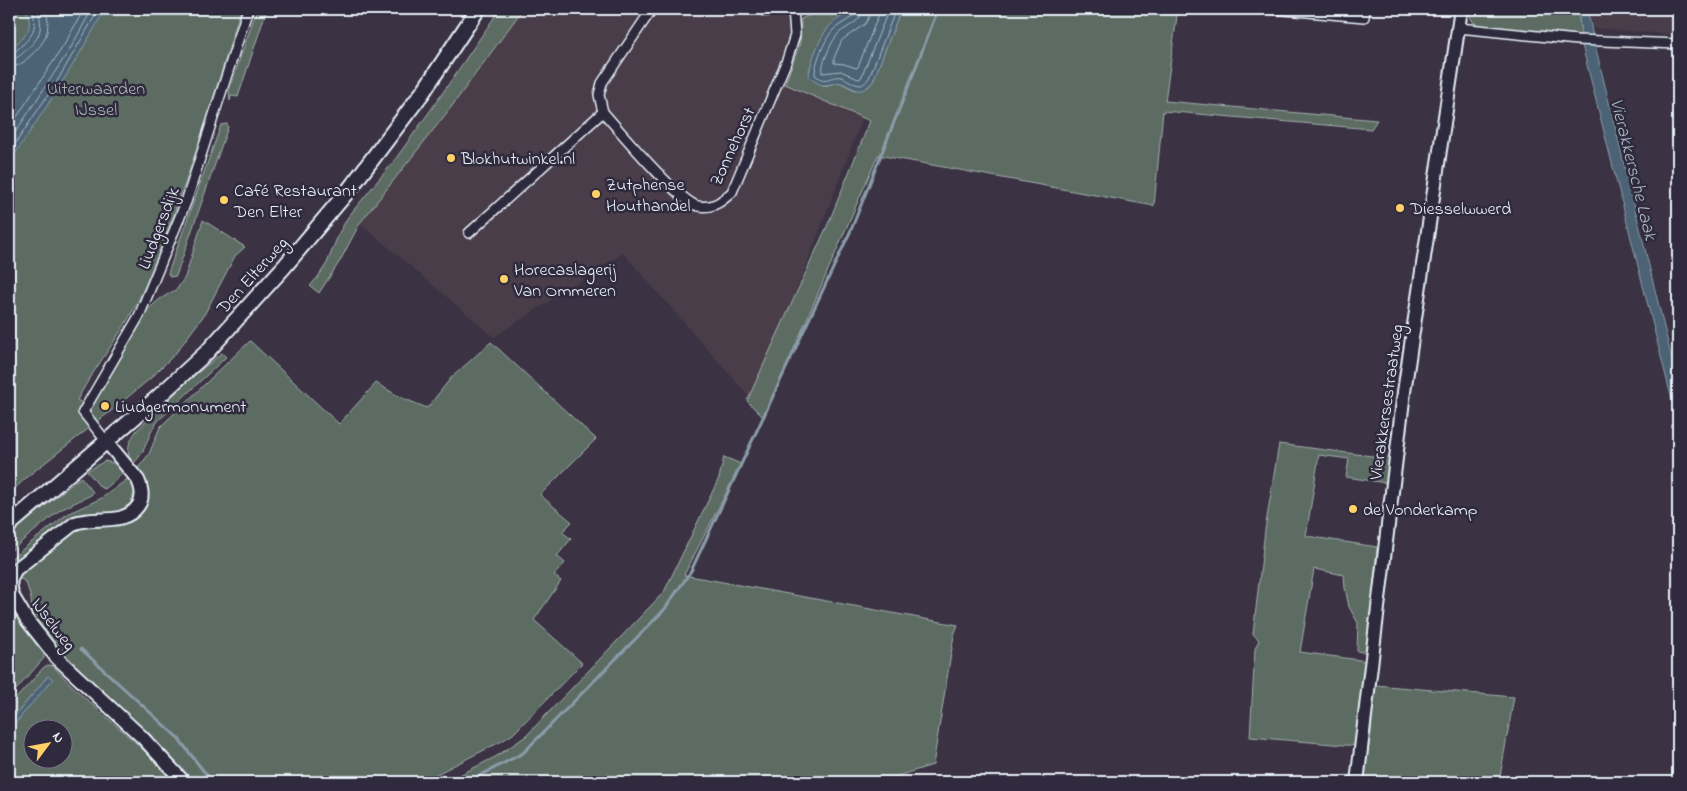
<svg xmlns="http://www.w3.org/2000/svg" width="1687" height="791" font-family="'Indie Flower',sans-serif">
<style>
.built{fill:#4a3e4a}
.green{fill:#5d6c63;stroke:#a2aeae;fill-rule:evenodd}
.water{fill:#4b6475;stroke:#8a9ca9}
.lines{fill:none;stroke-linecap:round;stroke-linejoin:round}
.shore{stroke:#a9b9c4;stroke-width:1}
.stream{stroke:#8a9ca9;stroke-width:3}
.street-casing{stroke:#e8f1f8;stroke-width:12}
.secondary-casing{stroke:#e8f1f8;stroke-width:16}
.primary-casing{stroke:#e8f1f8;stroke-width:18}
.street{stroke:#2f2a3d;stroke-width:9}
.secondary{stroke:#2f2a3d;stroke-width:12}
.primary{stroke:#2f2a3d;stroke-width:14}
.poi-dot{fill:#ffd166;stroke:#2f2a3d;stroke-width:2}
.labels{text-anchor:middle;stroke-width:5;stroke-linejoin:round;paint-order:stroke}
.park-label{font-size:18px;fill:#a9b5b5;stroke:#2f2a3d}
.street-label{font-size:18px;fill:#e8f1f8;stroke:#2f2a3d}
.poi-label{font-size:18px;fill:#e8f1f8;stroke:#2f2a3d;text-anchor:start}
.water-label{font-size:19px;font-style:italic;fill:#a9b9c4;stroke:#2f2a3d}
</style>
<rect width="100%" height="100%" fill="#3b3343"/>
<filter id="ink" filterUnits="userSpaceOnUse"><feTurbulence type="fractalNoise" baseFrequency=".02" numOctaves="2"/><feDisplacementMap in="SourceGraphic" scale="10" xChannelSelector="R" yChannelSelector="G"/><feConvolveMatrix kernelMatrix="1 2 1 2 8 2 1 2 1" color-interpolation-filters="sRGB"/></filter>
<g filter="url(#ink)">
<path class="built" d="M523 9H904L754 402 623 253 494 337 360 223 449 110Z
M1380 9H1678V35L1443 16Z"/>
<path class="green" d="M9 9H241C212 102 184 197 145 286 128 327 98 361 77 400L90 407 146 311 160 299 177 289 185 277 203 220 245 247 235 256 204 315 175 354 152 377 111 411 28 476 9 494Z
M257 9H267L238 97 231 96 230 101 229 90Z
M500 9H523L449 110 360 223 340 261 319 293 310 286 318 277 327 263 339 233 348 217 394 161 435 104Z
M746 9H781L787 15 764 17Z
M823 9H855L828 28 816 50 809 71 824 86 839 82 855 90 868 87 873 81 901 9H1178L1165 101 1377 120 1371 129 1163 111 1154 206 878 155 764 418 747 401 828 224 870 121 785 84 800 43 801 19Z
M1466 9H1578L1582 45 1478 25 1473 22Z
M227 124 228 127 176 276 170 277 168 273 221 125Z
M250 341 339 424 376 383 400 397 427 408 451 378 491 342 596 439 540 495 572 522 562 532 571 539 557 556 565 563 554 575 561 581 534 620 582 663 513 734 502 741 421 782H190L62 656 40 629 32 616 31 599 27 585 23 580 17 578 23 570 75 529C96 521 136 532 145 504 150 490 145 481 138 468L149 454 160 427Z
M222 353 226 357 158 421C146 436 148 450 133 464 124 452 129 441 137 430L191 378Z
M1279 444 1387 458 1390 456 1386 483 1346 477 1349 459 1319 455 1306 536 1377 547 1368 653 1357 651 1358 623 1349 607 1345 588 1344 575 1314 569 1300 652 1367 661 1357 746 1250 737 1255 649 1259 640 1253 634 1265 530Z
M724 457 741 464 684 575 958 625 954 635 933 765 878 782H446L497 756 526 736 664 592 719 478Z
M105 461 113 463 126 471 105 489 100 487 87 471Z
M81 477 93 492 91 495 60 510 9 552V535Z
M130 477 135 491 130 504 117 512 76 516 64 524 9 569V560L67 514 102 498Z
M9 597 44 652V658L9 698Z
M48 665 53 666C91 708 138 740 175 782H9V730L20 718 48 676 9 723V703L11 704 44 667ZM32 728H62V758H32Z
M1375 685 1514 697 1499 782H1363L1371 733Z"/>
<path class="water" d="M26 9H105C76 62 44 112 9 162V50C24 37 35 31 26 9Z
M855 9H901L873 81C860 98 854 87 839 82 824 86 821 87 809 77 809 64 820 37 828 28 834 20 846 14 855 9Z
M1578 9H1587L1595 45 1678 384V424L1582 45Z
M48 676 53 679 9 730V723Z"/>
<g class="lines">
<path class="shore" d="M856 9C855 19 840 23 833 30 826 37 814 64 815 75 826 85 830 75 841 77 847 78 853 85 860 85 864 85 866 81 869 78L896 9
M863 9C862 22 847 26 839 33 832 39 821 65 822 73L841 71 858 79 861 78 889 9
M870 9 869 17 865 24 842 40 834 58V63L844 64 856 68 858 67 881 9
M9 54C15 53 18 49 22 45 35 34 37 25 32 9
M9 60C17 59 21 55 26 50 41 37 43 28 38 9
M9 67C18 67 23 63 29 57 46 42 51 32 46 9
M9 129 64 45 84 9
M9 142 70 49 92 9
M9 153 56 83 99 9"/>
<path class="stream" d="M81 649 178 738 212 782
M468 782 523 753 664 610 691 571 851 230 914 72 938 9"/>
<defs>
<path id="street" d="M652 9 602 83 599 95 603 112C620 131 679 202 698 206 713 209 722 201 732 192L787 60 795 35 793 9
M1273 9 1364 17 1365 9
M1459 28 1577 40 1678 44
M469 233 603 112
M106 441 83 412 139 316 186 202 248 9"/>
<path id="secondary" d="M106 441 138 480C142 489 144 498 138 506 123 527 95 515 75 523L15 570 10 582 12 595 27 620 57 658 142 737 184 782
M1357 782 1404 392 1461 9"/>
<path id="primary" d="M9 525 157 398 207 352 284 267 348 191 423 92 478 9"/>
</defs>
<use href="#street" class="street-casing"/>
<use href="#secondary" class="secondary-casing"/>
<use href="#primary" class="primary-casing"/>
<use href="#street" class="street"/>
<use href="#secondary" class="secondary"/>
<use href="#primary" class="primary"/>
</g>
</g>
<g class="poi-dot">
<circle cx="451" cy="158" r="5"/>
<circle cx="596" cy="194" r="5"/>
<circle cx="224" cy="200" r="5"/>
<circle cx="1400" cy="208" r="5"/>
<circle cx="504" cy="279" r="5"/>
<circle cx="105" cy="406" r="5"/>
<circle cx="1353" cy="509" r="5"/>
</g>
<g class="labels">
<g class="park-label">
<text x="96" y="94">Uiterwaarden<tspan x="96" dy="21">IJssel</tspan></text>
</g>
<g class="street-label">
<text transform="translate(732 146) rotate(-65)" y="6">Zonnehorst</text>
<text transform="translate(158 228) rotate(-69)" y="6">Liudgersdijk</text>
<text transform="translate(252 275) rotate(-48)" y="6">Den Elterweg</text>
<text transform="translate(1386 402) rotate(-82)" y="6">Vierakkersestraatweg</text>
<text transform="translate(54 624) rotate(53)" y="6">IJselweg</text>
</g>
<g class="poi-label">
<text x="461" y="164">Blokhutwinkel.nl</text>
<text x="606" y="190">Zutphense<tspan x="606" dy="21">Houthandel</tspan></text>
<text x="234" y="196">Café Restaurant<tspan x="234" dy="21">Den Elter</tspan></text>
<text x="1410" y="214">Diesselwwerd</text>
<text x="514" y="275">Horecaslagerij<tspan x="514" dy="21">Van Ommeren</tspan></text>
<text x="115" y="412">Liudgermonument</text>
<text x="1363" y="515">de Vonderkamp</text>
</g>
<g class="water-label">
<text transform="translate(1635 169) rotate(76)" y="7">Vierakkersche Laak</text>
</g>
</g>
<rect width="1687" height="791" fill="none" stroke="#2f2a3d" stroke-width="30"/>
<rect x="15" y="15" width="1657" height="761" fill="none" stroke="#e8f1f8" stroke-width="2" filter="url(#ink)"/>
<g transform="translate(48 744) rotate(58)"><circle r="24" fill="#2f2a3d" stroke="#797a88"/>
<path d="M0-4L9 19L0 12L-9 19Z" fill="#ffd166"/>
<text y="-8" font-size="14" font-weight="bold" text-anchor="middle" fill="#e8f1f8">N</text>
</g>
</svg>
